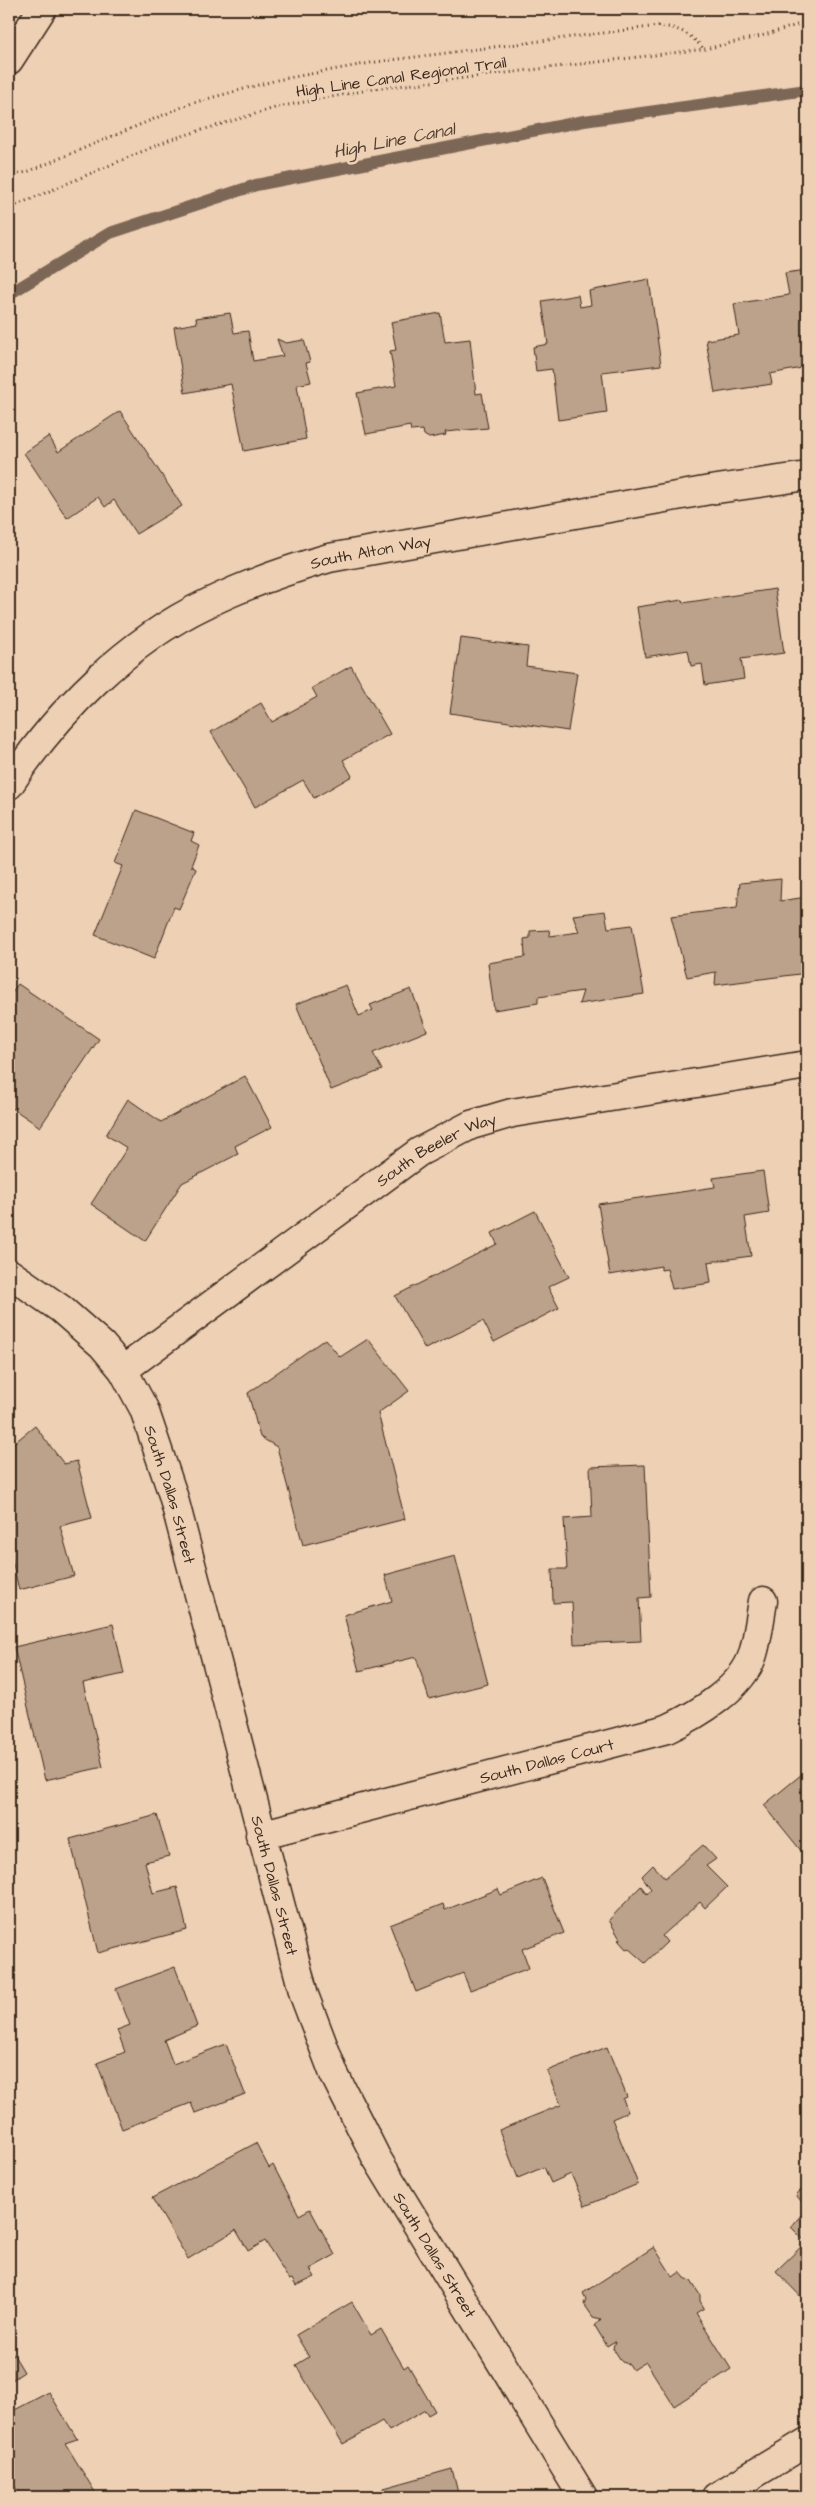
<svg xmlns="http://www.w3.org/2000/svg" width="816" height="2506" font-family="'Architects Daughter',sans-serif">
<style>
.lines{fill:none;stroke-linecap:round;stroke-linejoin:round}
.stream{stroke:#7c6655;stroke-width:12}
.building{fill:#bca28a;stroke:#3b2a1e}
.minor-casing{stroke:#3b2a1e;stroke-width:31}
.primary-casing{stroke:#3b2a1e;stroke-width:31}
.path{stroke:#3b2a1e;stroke-width:3;stroke-dasharray:1 4;stroke-linecap:butt}
.minor{stroke:#eed0b4;stroke-width:28}
.primary{stroke:#eed0b4;stroke-width:28}
.labels{text-anchor:middle;stroke-width:5;stroke-linejoin:round;paint-order:stroke}
.street-label{font-size:16px;fill:#3b2a1e;stroke:#eed0b4}
.water-label{font-size:18px;font-style:italic;fill:#513e30;stroke:#eed0b4}
</style>
<rect width="100%" height="100%" fill="#eed0b4"/>
<filter id="ink" filterUnits="userSpaceOnUse"><feTurbulence type="fractalNoise" baseFrequency=".02" numOctaves="2"/><feDisplacementMap in="SourceGraphic" scale="10" xChannelSelector="R" yChannelSelector="G"/><feConvolveMatrix kernelMatrix="1 2 1 2 8 2 1 2 1" color-interpolation-filters="sRGB"/></filter>
<g filter="url(#ink)">
<g class="lines">
<path class="stream" d="M9,294L110,233L256,185L584,121L807,90"/>
</g>
<path class="building" d="M807,270V367L770,374L772,384L715,393L706,340L739,335L734,304L789,295L785,273Z
M649,279L661,365L602,372L607,413L558,420L552,369L536,371L533,347L548,344L542,301L578,295L580,307L591,305L589,291Z
M230,313L234,333L248,331L253,361L283,356L277,339L286,343L304,340L310,362L306,363L311,382L297,385L306,439L244,451L231,384L185,393L174,327L197,323L196,318Z
M440,313L445,342L470,339L476,394L482,393L488,428L445,432L446,435L429,438L424,435L423,430L411,431L410,426L366,434L357,393L396,386L390,351L396,350L391,322Z
M120,411L182,506L136,534L114,500L105,507L98,497L67,518L24,453L49,436L58,452Z
M775,589L784,653L741,659L744,679L705,685L702,664L691,666L688,650L645,657L637,607L682,600L683,603Z
M461,638L528,647L526,666L577,673L568,731L450,713Z
M351,666L390,734L343,760L352,776L314,798L303,780L255,807L211,732L261,703L272,722L317,697L312,688Z
M136,810L194,833L191,841L199,845L191,866L196,869L179,909L174,907L154,959L95,935L123,866L115,863Z
M781,879L780,901L807,897V973L715,985L716,972L687,977L671,916L737,908L740,883Z
M605,911L608,928L632,925L644,994L579,1004L583,991L538,997V1003L494,1010L488,963L525,957L524,939L530,938V931L549,930L550,936L579,932L573,915Z
M18,984L99,1039L40,1127L9,1106V1070L13,1064L9,1061V997Z
M346,985L359,1016L373,1010L370,1005L411,989L427,1031L373,1053L382,1070L331,1090L296,1004Z
M245,1076L272,1127L235,1146L238,1154L182,1183L145,1241L91,1204L127,1148L106,1135L128,1099L161,1122Z
M763,1171L769,1213L745,1217L751,1256L708,1262L711,1283L672,1289L667,1269L661,1270V1266L610,1275L598,1204L715,1187L713,1178Z
M535,1211L569,1277L548,1287L559,1308L494,1342L483,1321L425,1349L395,1296L497,1244L492,1233Z
M325,1339L340,1357L368,1339L409,1391L378,1413L405,1519L303,1545L277,1447L260,1437L248,1393Z
M35,1426L64,1464L77,1461L92,1518L60,1526L74,1576L19,1590L9,1547V1447Z
M645,1465L651,1597L639,1598L641,1641L574,1644L572,1602L553,1603L552,1569H567L564,1519L592,1517L590,1467Z
M455,1556L488,1684L429,1699L416,1657L359,1671L344,1615L392,1601L385,1575Z
M113,1624L124,1674L83,1683L103,1767L45,1780L14,1647Z
M807,1770V1858L764,1805Z
M157,1815L169,1856L145,1862L153,1893L177,1887L187,1930L98,1953L70,1839Z
M703,1845L716,1859L706,1866L727,1887L705,1908L700,1902L662,1936L667,1942L645,1963L628,1948L626,1949L618,1940L620,1939L609,1920L641,1886L647,1894L651,1889L642,1876L653,1865L665,1878Z
M542,1878L564,1933L522,1949L529,1968L470,1990L463,1973L416,1992L390,1925L443,1904L445,1910L498,1889L501,1895Z
M175,1967L197,2026L164,2040L173,2064L226,2044L245,2094L195,2113L191,2103L122,2129L97,2063L125,2052L117,2030L130,2025L116,1989Z
M607,2047L627,2097L623,2099L628,2112L612,2119L638,2184L585,2206L571,2174L551,2183L544,2167L518,2178L499,2130L561,2105L547,2071Z
M256,2143L269,2168L273,2165L299,2215L310,2209L335,2255L310,2269L315,2277L296,2286L292,2279L289,2280L265,2241L248,2251L236,2230L188,2259L152,2198Z
M807,2184V2208L796,2195Z
M807,2208V2303L776,2271L806,2242L791,2227Z
M654,2247L673,2277L680,2272L685,2278L691,2281L700,2295V2301L704,2308L696,2313L731,2369L674,2406L646,2362L633,2370L629,2364L622,2362L613,2348L615,2341L607,2346L595,2326L601,2319L593,2317L584,2304L586,2299L583,2293Z
M352,2302L371,2335L381,2329L404,2368L408,2365L435,2411L428,2415L425,2410L389,2431L382,2421L343,2444L296,2365L309,2357L296,2335Z
M9,2347L24,2372L9,2382Z
M49,2392L77,2439L65,2443L98,2497H21L9,2476V2413Z
M452,2469L459,2497H386L384,2488Z"/>
<g class="lines">
<defs>
<g id="minor">
<path id="s1" d="M9,785C57,712 127,641 208,603C247,584 287,570 329,558L710,490L807,476"/>
<path id="s2" d="M9,1273L61,1309L102,1345L123,1370L144,1409L173,1495L304,1995L334,2074L376,2157L583,2497"/>
<path id="s3" d="M123,1370L419,1152L471,1125L512,1113L807,1065"/>
<path id="s4" d="M260,1835L667,1729C697,1715 743,1688 753,1654C758,1637 760,1618 763,1601"/>
<path d="M716,2497L807,2442"/>
</g>
<path id="primary" d="M9,60L42,9"/>
</defs>
<use href="#minor" class="minor-casing"/>
<use href="#primary" class="primary-casing"/>
<path class="path" d="M9,176L27,172L192,103L277,80L376,62L658,26C679,27 690,34 704,49
M12,207L169,140L278,107L373,89L705,49L761,36L807,22"/>
<use href="#minor" class="minor"/>
<use href="#primary" class="primary"/>
</g>
</g>
<g class="labels">
<g class="street-label">
<text transform="translate(401 76) rotate(-8)" y="6">High Line Canal Regional Trail</text>
<text dy="6" stroke="none"><textPath href="#s1" startOffset="444">South Alton Way</textPath></text>
<text dy="6" stroke="none"><textPath href="#s3" startOffset="384">South Beeler Way</textPath></text>
<text dy="6" stroke="none"><textPath href="#s2" startOffset="284">South Dallas Street</textPath></text>
<text dy="6" stroke="none"><textPath href="#s4" startOffset="296">South Dallas Court</textPath></text>
<text dy="6" stroke="none"><textPath href="#s2" startOffset="689">South Dallas Street</textPath></text>
<text dy="6" stroke="none"><textPath href="#s2" startOffset="1094">South Dallas Street</textPath></text>
</g>
<g class="water-label">
<text transform="translate(394 140) rotate(-11)" y="6">High Line Canal</text>
</g>
</g>
<rect width="816" height="2506" fill="none" stroke="#eed0b4" stroke-width="30"/>
<rect x="15" y="15" width="786" height="2476" fill="none" stroke="#3b2a1e" stroke-width="2" filter="url(#ink)"/>
</svg>
